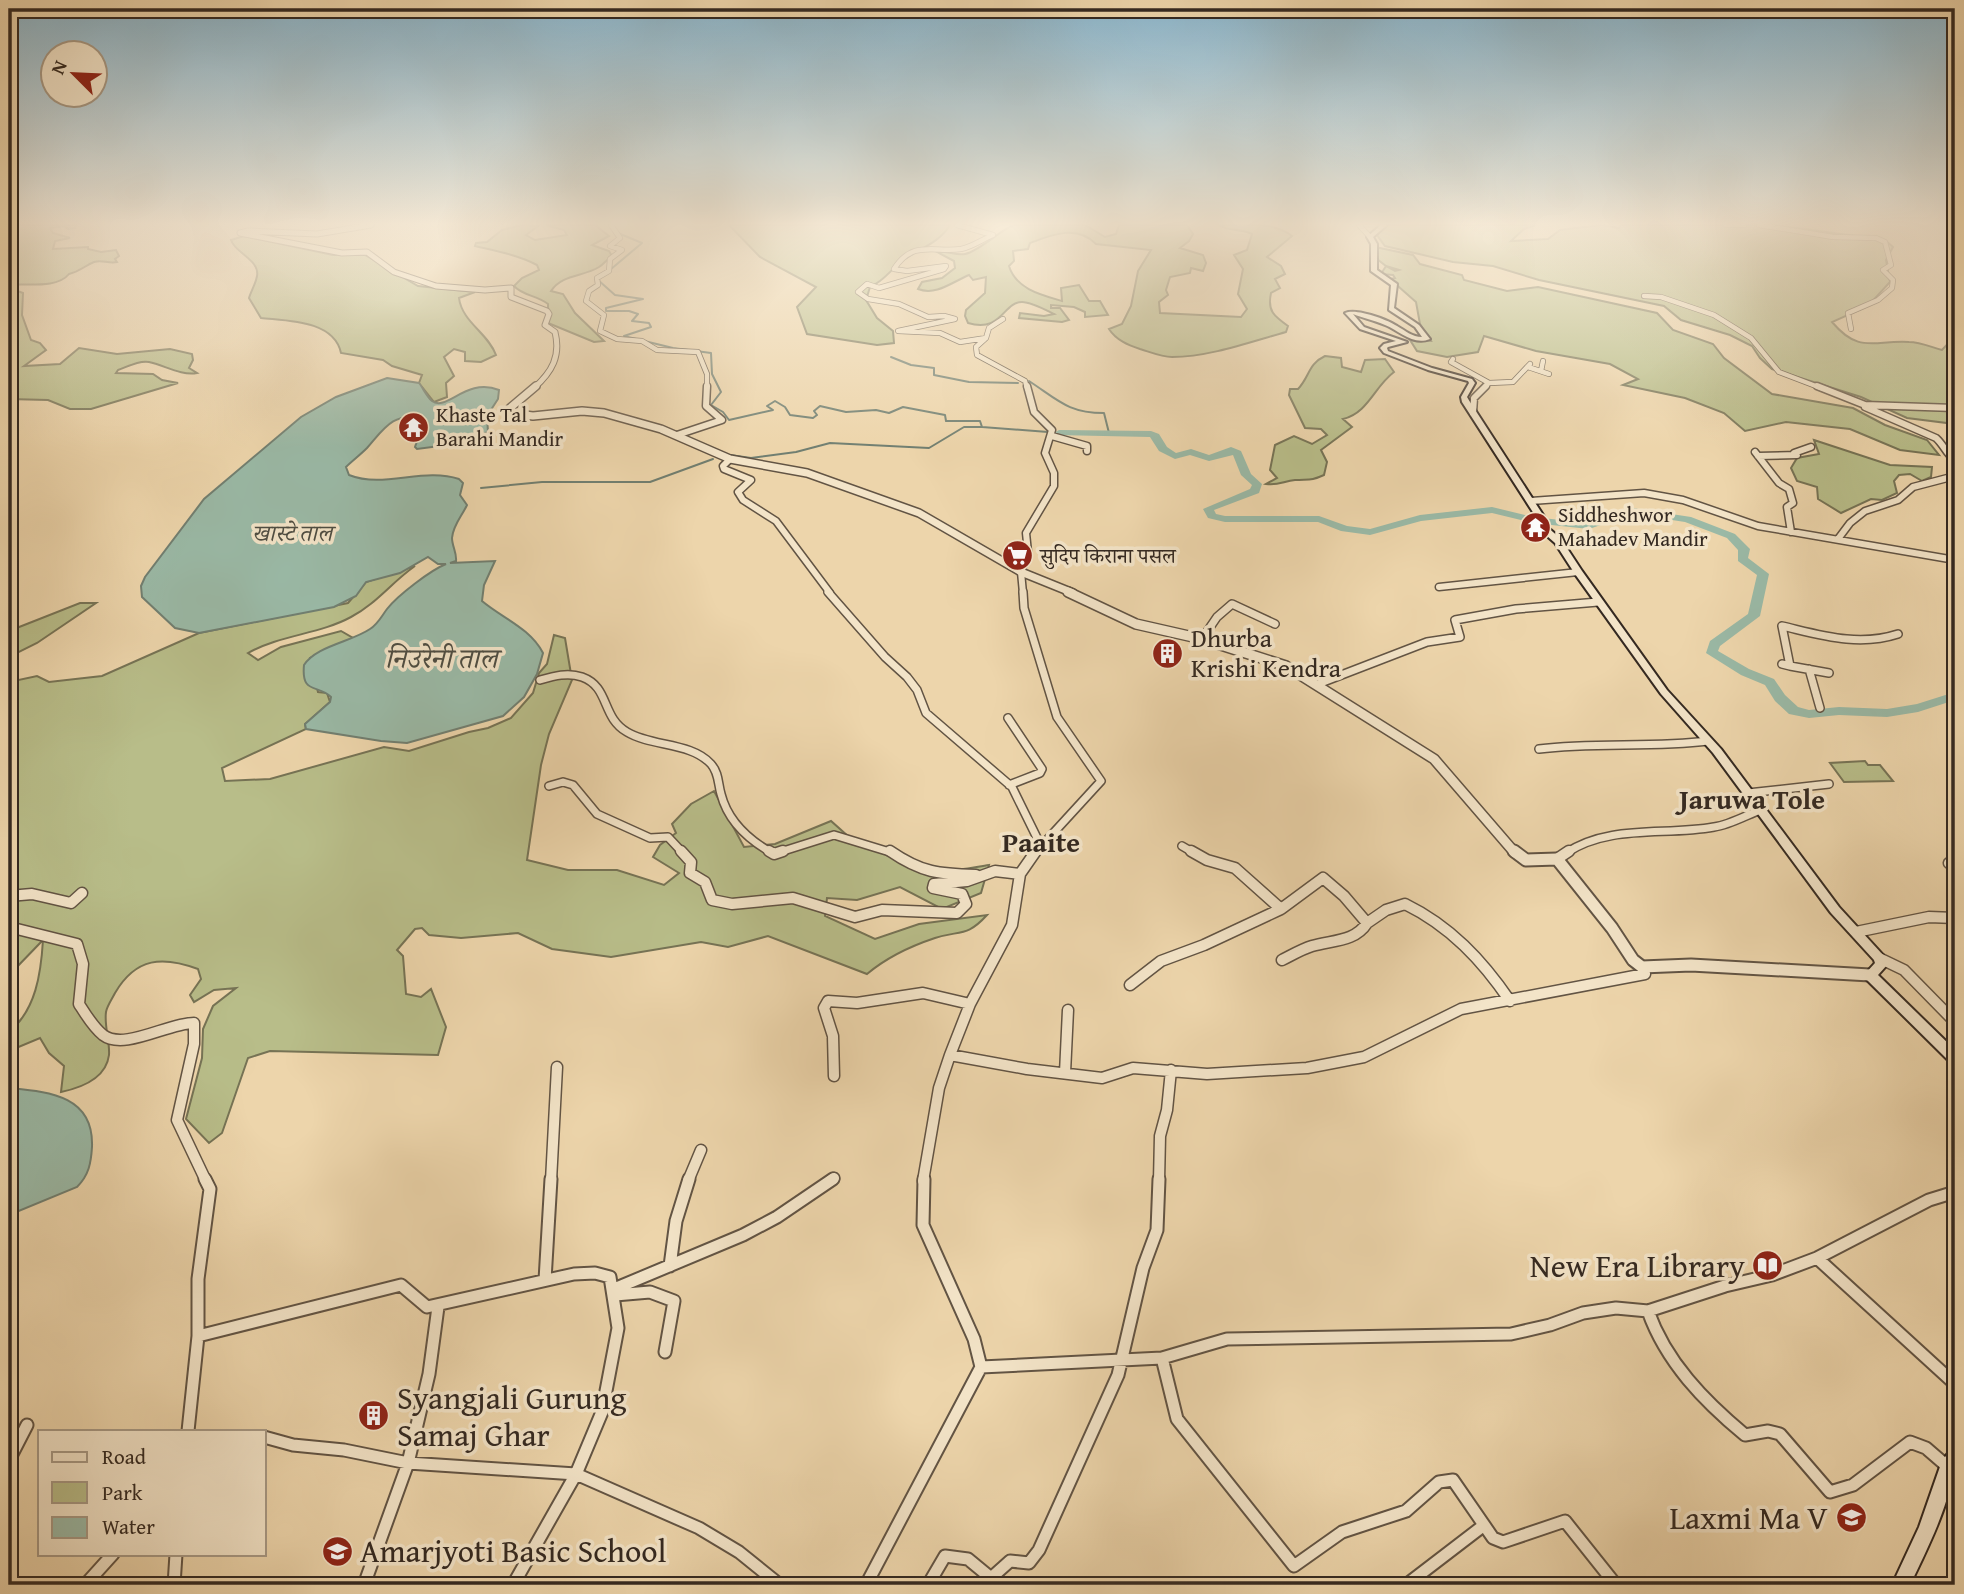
<svg xmlns="http://www.w3.org/2000/svg" width="1964" height="1594" font-family="'Gentium Book Plus','Noto Serif Devanagari',serif">
<style>
.green{fill:#b8bd89;stroke:#767355;stroke-width:2}
.water{fill:#9ab9a6;stroke:#717f71;stroke-width:2}
.lines{fill:none;stroke-linecap:round;stroke-linejoin:round}
.stream{stroke:#717f71;stroke-width:2}
.river{fill:#9ab9a6;fill-rule:evenodd}
.minor-far4-casing{stroke:#625444;stroke-width:6}
.minor-far3-casing{stroke:#625444;stroke-width:9}
.minor-far2-casing{stroke:#625444;stroke-width:10}
.minor-far1-casing{stroke:#625444;stroke-width:13}
.minor-casing{stroke:#625444;stroke-width:15}
.tertiary-far3-casing{stroke:#625444;stroke-width:7}
.tertiary-far2-casing{stroke:#625444;stroke-width:10}
.tertiary-far1-casing{stroke:#625444;stroke-width:12}
.tertiary-casing{stroke:#625444;stroke-width:15}
.secondary-casing{stroke:#342921;stroke-width:4}
.minor-far4{stroke:#f3e4c8;stroke-width:4.5}
.minor-far3{stroke:#f3e4c8;stroke-width:6}
.minor-far2{stroke:#f3e4c8;stroke-width:7}
.minor-far1{stroke:#f3e4c8;stroke-width:10}
.minor{stroke:#f3e4c8;stroke-width:11}
.tertiary-far3{stroke:#f3e4c8;stroke-width:5}
.tertiary-far2{stroke:#f3e4c8;stroke-width:7}
.tertiary-far1{stroke:#f3e4c8;stroke-width:9}
.tertiary{stroke:#f3e4c8;stroke-width:11}
.secondary{fill:#f3e4c8;fill-rule:evenodd}
.labels{text-anchor:middle;stroke-width:7;stroke-linejoin:round;paint-order:stroke}
.far-poi-label{font-size:21px;fill:#342921;stroke:#f3e4c8;text-anchor:start}
.far-water-label{font-size:23px;font-style:italic;fill:#4e4d42;stroke:#f3e4c8}
.poi-label{font-size:26px;fill:#342921;stroke:#f3e4c8;text-anchor:start}
.water-label{font-size:28px;font-style:italic;fill:#4e4d42;stroke:#f3e4c8}
.neighbourhood-label{font-size:28px;font-weight:bold;fill:#342921;stroke:#f3e4c8}
.near-poi-label{font-size:32px;fill:#342921;stroke:#f3e4c8;text-anchor:end}
</style>
<rect width="100%" height="100%" fill="#edd5ab"/>
<filter id="stains"><feTurbulence type="fractalNoise" baseFrequency=".00286" numOctaves="4"/><feColorMatrix values="0 0 0 0 .2 0 0 0 0 .09 0 0 0 0 .02 0 0 0 .5 -.17"/></filter>
<radialGradient id="worn" r=".72"><stop offset=".6" stop-color="#630" stop-opacity="0"/><stop offset="1" stop-color="#630" stop-opacity=".3"/></radialGradient>
<path class="green" d="M9,225H76L75,228L68,229L64,226L50,228L53,233L70,238L55,241L53,249L88,247V249L101,252L116,250L119,256L115,259L117,262C108,264 102,259 94,262C84,266 81,271 69,274C57,289 26,283 9,285Z
M521,225L538,226L526,235L535,240L567,235L564,230L546,225H595L609,236L592,245L609,251L612,256C607,259 604,264 599,267C583,277 562,274 551,291L563,294L575,313L604,341L594,342L548,323V304C537,295 523,296 514,286L522,278L539,270L537,265C518,255 496,251 475,246L476,243L487,242L502,230Z
M729,225H950C940,242 921,248 905,259C891,268 886,280 870,287L866,300L877,318L893,331L894,343L877,345L807,334L797,307L816,287L760,257Z
M1014,225H1085L1105,237L1116,234L1119,225H1187L1193,234L1189,241L1180,248L1203,255L1206,263L1203,271L1191,268L1190,273L1170,277L1166,290L1168,295L1159,302L1160,313L1241,317L1247,309L1238,294L1243,269L1234,255L1247,250L1252,234C1241,228 1229,232 1219,225C1241,225 1275,221 1292,236L1267,257L1281,266L1285,274L1275,279L1280,288L1271,293C1267,311 1274,316 1288,326L1286,332C1250,342 1209,357 1172,357C1162,357 1150,352 1140,349C1128,345 1116,340 1109,329L1122,324L1131,306L1138,271L1151,250L1096,244C1077,224 1051,235 1030,243L1028,249L1013,251L1014,261L1009,266C1016,289 1041,295 1062,301L1061,288L1079,285L1089,301H1100L1108,315L1085,317V312L1074,307L1051,305V308H1060L1069,320L1062,322L1019,318L1020,313L1044,316L1054,314C1046,310 1031,302 1022,302C1003,302 1002,333 968,323L965,316L966,310L985,293L986,277L973,280L969,275C952,282 936,296 918,289L922,282L942,278L955,268L954,261L937,252C946,250 956,256 965,254C980,251 1001,229 1014,225Z
M1387,225H1536L1524,229L1511,241L1548,239L1560,230L1601,225L1619,228L1621,225H1775L1885,240L1893,247L1886,260L1890,282L1868,306L1832,322C1859,354 1873,340 1909,342C1920,342 1931,347 1942,350L1955,336V424L1907,418L1861,397L1772,369L1760,358L1752,346L1730,335L1681,320L1664,306L1539,280L1493,266L1453,262L1385,246L1377,235Z
M244,236L333,255H365L418,286L475,292L459,298C462,322 488,333 496,355L481,362L465,361V352L454,349L444,357L454,376L446,383L447,397L434,402L419,383L422,375L392,366L383,360L341,353C334,320 287,321 261,318L249,298C251,291 256,283 257,276C260,260 235,253 231,240Z
M1375,247L1413,255L1420,264L1462,275L1464,280L1507,291L1538,287L1657,313L1673,330L1713,344L1724,358L1772,394L1853,408L1885,425L1927,440L1939,455L1900,450L1850,429L1786,422L1745,431L1724,413L1685,398L1623,385L1638,379L1610,364L1536,351L1484,336L1478,352L1447,357L1417,351L1410,340L1431,341L1420,324L1416,302L1390,279L1395,278L1393,275L1381,274L1386,266L1395,271L1399,270L1386,266L1377,259Z
M9,288L23,293L22,315L31,340L40,343L46,350L24,366L60,364L79,348L117,354L170,349L192,354L193,360L189,368L197,373C181,376 164,365 149,362C139,360 127,367 118,370L116,373L153,374L162,380L178,383L91,409H70L48,400L9,399Z
M1325,356L1341,358L1342,367L1361,372L1365,360L1385,359L1394,372C1374,387 1368,413 1343,419L1352,427L1321,450L1327,462L1324,475C1311,481 1309,479 1295,480C1284,481 1278,486 1266,484L1277,478L1270,470L1275,445L1294,436L1312,444L1327,435L1321,429L1305,428L1289,395L1290,389H1298C1310,376 1308,364 1325,356Z
M1814,440L1890,465L1932,467L1931,477L1922,481L1910,474L1899,475L1894,481L1897,493L1882,500L1871,499L1841,513L1818,499L1817,487L1797,481L1791,468L1797,458L1819,454Z
M415,566C392,582 376,604 351,617C320,634 280,635 248,653L258,660L281,647L341,631L353,638L310,658L318,692L327,693L330,702L305,724L306,729L222,768L225,781L270,779L384,747L409,751L469,732L488,728L511,718L533,693L539,673L547,664L554,635L565,638L572,680L549,734L541,765L527,860L568,870H617L664,885L679,873L653,857L660,845L676,833L672,824L691,804L714,791L744,847L775,844L831,821L858,845C894,845 885,852 913,864C937,876 963,869 989,865L981,893L942,909L900,887L857,900L827,898L825,916L875,939L919,924L987,915C967,937 961,930 935,938C911,946 886,958 867,974L768,936L728,947L701,942L611,957L552,949L518,933L461,938L429,935L422,928L415,929L397,950L403,956L406,994L421,997L431,989L446,1027L438,1055L270,1051L248,1058L222,1133L209,1143L186,1119L202,1058L203,1029L213,1006L236,988L214,990L194,1002L190,995L201,979L198,969C163,956 136,957 115,993C112,999 107,1006 106,1012C104,1026 110,1041 109,1055C106,1079 80,1088 61,1092L64,1066L49,1053L40,1038L9,1051V1032C36,1010 41,973 43,940L14,970L9,968C9,959 7,948 9,939C12,918 19,917 9,895V682L37,676L49,682L102,676L199,633L348,603L366,582Z
M80,603H96L37,643L9,657V631Z
M1865,761L1868,765H1880L1893,781L1844,782L1830,763Z"/>
<path class="water" d="M387,378L419,383C423,388 427,397 432,401C447,412 466,377 499,390L498,399L487,416L488,432L455,444L417,449L415,447L423,424L422,419C393,411 383,430 367,448C360,455 352,461 346,467L349,475C384,489 423,467 459,479L463,483L460,495L467,505C462,516 453,525 452,538C452,546 457,553 456,561L450,563L495,561L484,585L482,601C502,618 530,628 543,653L537,674L524,697L503,716L407,743L381,741L306,729L305,724L330,702L331,697C318,684 301,695 304,665C316,646 351,642 370,629C378,624 381,617 387,609C398,595 431,570 446,564H438L428,557L400,573L366,582L356,596L334,607L199,633L175,628L142,597L141,586L145,577L204,499L301,417L336,397Z
M9,1088C48,1092 94,1095 92,1147C91,1163 89,1175 77,1187L9,1215Z"/>
<g class="lines">
<path class="stream" d="M618,233L642,243L598,280L615,295L643,299L606,308V311H629L638,314L632,321L649,323L651,327L624,336L673,348L711,353L712,374L721,392L711,405L723,412L729,420L773,410L767,406L775,401L785,407L790,415L813,418L817,415L814,411L820,406L846,412L876,410L889,413L903,407L945,415L946,421H980L982,427L1048,432
M891,357L911,365L934,368V375L969,382L1018,383
M1029,381C1058,400 1068,413 1104,413L1109,433
M730,455L751,458L796,452L830,443L929,448L964,427H981
M481,488L542,482H650L713,459"/>
<path class="river" d="M1059,430L1151,431L1159,434L1167,447L1176,453L1191,449L1209,455L1231,447L1241,451L1251,474L1262,484L1259,493L1214,510L1216,514L1225,516H1319L1347,526L1370,529L1420,515L1492,507L1533,517L1588,523L1632,508L1691,517L1735,534L1750,549L1748,558L1769,574L1760,616L1720,646L1718,651L1749,669L1774,679L1785,695L1798,707L1809,710L1839,707L1887,709L1917,704L1955,692V700L1918,712L1887,717L1839,715L1809,718L1789,714L1775,701L1765,685L1741,675L1706,653L1710,641L1748,614L1757,575L1738,561V550L1727,538L1685,522L1633,514L1589,529L1533,523L1492,513L1421,521L1370,535L1341,531L1318,522H1225L1208,518L1203,509L1250,489L1252,485L1241,475L1233,455L1209,461L1190,455L1175,459L1159,451L1150,437L1056,435L1054,433Z"/>
<defs>
<path id="minor-far4" d="M611,225L620,238L610,246L622,250L610,259L609,271L597,278L598,285L589,291L586,301L604,315L600,331L617,339L642,341L657,350L698,352L707,374V388
M957,225L993,235C983,239 972,247 961,249C935,253 913,239 894,269L907,271L946,266L944,269L879,288L867,284L858,292L868,299L899,304L928,317L944,316L955,319L898,331L940,333L960,342L986,338L976,347L977,355L1025,381L1027,388
M1359,225L1370,237
M1726,225H1744
M1759,225L1833,237L1876,238L1885,242L1891,265L1883,270L1893,280L1892,288L1878,300L1848,313L1851,329
M1644,296L1661,297L1714,315L1751,338L1779,372L1821,388
M986,338L989,328L1003,319
M1453,359L1451,362L1489,383
M1528,367L1549,374
M1541,371L1543,361
M1484,388L1489,383L1513,382L1530,364"/>
<path id="minor-far3" d="M1817,386L1865,405L1955,408
M1865,407L1936,438C1944,445 1946,454 1955,460
M1473,413L1474,398L1486,386
M677,435L722,420L706,406L707,386
M1052,436L1087,446V451
M1755,452L1779,483L1789,489L1793,503L1787,507L1791,532
M1758,456L1797,455L1794,453L1811,447
M730,459L723,466L724,469L751,480L738,492L743,500L776,521L830,593
M1531,501L1644,493L1683,500L1758,526L1955,560
M1838,539L1850,523L1865,511L1898,500L1913,487L1955,476
M1439,587L1578,572
M1023,593L1021,572L1028,552L1026,533L1054,486V473L1045,453L1052,430L1034,412L1027,386"/>
<path id="minor-far2" d="M828,592L885,657L907,677L917,690L926,713L1012,787L1042,848
M1023,592L1024,608L1057,717L1101,781L1035,853
M1202,639L1217,617L1232,604L1275,624
M1782,664L1790,666L1782,626C1821,635 1858,647 1898,634
M1790,666L1829,673
M1809,669L1820,708
M540,680C554,676 568,672 582,677C610,687 601,717 627,732C652,747 691,742 711,764C719,773 718,784 721,794C728,822 749,840 772,853
M1318,684L1427,642L1460,637L1455,620L1516,609L1598,602
M1008,718L1042,769L1040,773L1009,785
M1539,749C1595,742 1652,748 1708,741
M549,786L563,782L573,785L597,814L650,838L668,837L683,853
M1748,793L1829,784
M1182,846L1194,853
M777,853L834,835L893,853
M1566,853C1610,824 1664,836 1714,827C1729,825 1745,816 1760,810"/>
<path id="minor-far1" d="M681,851L691,862L690,873L705,882L712,900L732,904L793,898L855,917L882,910L957,913L966,904L962,894L933,888L934,884L967,881L995,871L1020,874
M769,851L774,854L783,851
M890,851C922,873 939,874 976,875
M1191,851L1207,860L1235,868L1281,909L1323,878L1344,896L1367,923L1386,910L1405,904C1450,926 1482,960 1510,1001
M1557,859L1569,851
M1949,863L1955,864
M9,896L32,894L71,903L82,893
M9,927L77,944L83,964L79,1004C86,1015 93,1027 103,1035C124,1051 168,1023 194,1023V1044L177,1120L206,1181
M1856,932L1929,917L1955,918
M1879,958L1904,970L1955,1022
M1282,960C1292,955 1302,949 1312,946C1332,940 1355,942 1367,923
M1130,985L1161,961L1204,945L1281,909
M950,1055L1027,1069L1102,1078L1133,1068L1207,1074L1307,1068L1364,1057L1461,1009L1645,974L1642,967
M1065,1073L1068,1010
M834,1076L833,1036L824,1008L828,1001L857,1003L923,993L970,1004
M551,1181L557,1067
M688,1181L701,1150
M830,1181L834,1178
M923,1181L939,1088L950,1055L970,1004L1012,925L1020,874L1036,851
M1159,1181L1160,1136L1167,1110L1171,1070"/>
<path id="minor" d="M1817,1258L1955,1384
M670,1266L676,1221L689,1179
M545,1280L551,1179
M614,1289L743,1235L777,1217L833,1179
M615,1295L650,1292L674,1301L665,1352
M1648,1311C1666,1362 1704,1401 1745,1435L1768,1431L1780,1434L1830,1492L1853,1485L1910,1442L1926,1448L1948,1467
M198,1336L401,1285L427,1307L574,1274L595,1273L610,1277L618,1328L602,1412L576,1474L513,1585
M1162,1358L1177,1419L1294,1566L1342,1532L1406,1511L1439,1482L1453,1480L1493,1538L1503,1542L1565,1521L1616,1585
M981,1367L1162,1358L1227,1339L1511,1334L1550,1325L1583,1313L1616,1308L1648,1311L1725,1286L1772,1275L1817,1258L1929,1200L1955,1192
M188,1431L198,1336V1279L210,1189L205,1179
M264,1437L293,1445L344,1450L408,1463L576,1474L699,1528L739,1552L780,1585
M9,1460L27,1425
M85,1585L113,1554
M174,1585L176,1554
M364,1585L408,1463L429,1374L438,1307
M866,1585L981,1367L974,1339L923,1225L924,1179
M928,1585L945,1556L968,1559L991,1578L1010,1561L1029,1563L1039,1550L1118,1375L1143,1268L1157,1230L1159,1179
M1406,1585L1483,1526"/>
<path id="tertiary-far3" d="M371,225L317,234L248,231L240,233L342,253L367,252L394,272L436,286L485,290L511,288V297L547,311L549,314L545,325L555,332C561,356 552,372 534,388"/>
<path id="tertiary-far2" d="M536,386L510,408L509,413L533,416L582,411L604,413L661,429L730,459L807,473L919,513L1021,572L1073,593"/>
<path id="tertiary-far1" d="M1068,592L1136,624L1202,639L1286,666L1434,759L1515,853"/>
<path id="tertiary" d="M1514,851L1526,860L1557,859L1612,928L1633,960L1642,967L1691,965L1870,975"/>
<path id="secondary" d="M1381,225H1387L1373,237L1377,244V270L1397,284L1394,308L1419,325L1430,339C1413,346 1400,331 1385,325C1374,320 1363,318 1353,314L1364,327L1407,342L1388,347L1387,348L1388,351L1432,368L1472,379L1475,383L1467,397L1470,402L1545,518L1544,520H1538L1462,402L1461,397L1469,383L1468,381L1428,370L1384,353L1380,348L1384,344L1396,341L1360,329L1345,313C1356,308 1386,319 1397,326C1406,331 1412,337 1422,337L1415,327L1389,310L1391,285L1371,271V244L1367,237Z
M1539,525H1545L1561,539L1582,571L1667,690L1721,749L1839,907L1883,955L1887,965L1878,975L1955,1050V1064L1950,1062L1866,979L1864,975L1875,963L1874,960L1831,913L1713,753L1661,694L1575,574L1555,543L1539,529Z
M1955,1450C1957,1491 1928,1547 1910,1585H1892L1919,1527L1942,1461L1949,1452Z"/>
</defs>
<use href="#minor-far4" class="minor-far4-casing"/>
<use href="#minor-far3" class="minor-far3-casing"/>
<use href="#minor-far2" class="minor-far2-casing"/>
<use href="#minor-far1" class="minor-far1-casing"/>
<use href="#minor" class="minor-casing"/>
<use href="#tertiary-far3" class="tertiary-far3-casing"/>
<use href="#tertiary-far2" class="tertiary-far2-casing"/>
<use href="#tertiary-far1" class="tertiary-far1-casing"/>
<use href="#tertiary" class="tertiary-casing"/>
<use href="#secondary" class="secondary-casing"/>
<use href="#minor-far4" class="minor-far4"/>
<use href="#minor-far3" class="minor-far3"/>
<use href="#minor-far2" class="minor-far2"/>
<use href="#minor-far1" class="minor-far1"/>
<use href="#minor" class="minor"/>
<use href="#tertiary-far3" class="tertiary-far3"/>
<use href="#tertiary-far2" class="tertiary-far2"/>
<use href="#tertiary-far1" class="tertiary-far1"/>
<use href="#tertiary" class="tertiary"/>
<use href="#secondary" class="secondary"/>
</g>
<linearGradient id="sky" x2="0" y2="1"><stop stop-color="#89b6ce"/><stop offset="0.5" stop-color="#f7ecd9"/><stop offset="1" stop-color="#f7ecd9" stop-opacity="0"/></linearGradient>
<rect width="1964" height="448" fill="url(#sky)"/>
<defs>
<symbol id="temple-disc" viewBox="-11 -11 22 22"><circle r="9.5" fill="#8f2418" stroke="#f3e4c8"/><path d="M0-6L5-2H3V0L6.5 2.5H4V6H1.5V3h-3V6H-4V2.5H-6.5L-3 0V-2H-5Z" fill="#fff"/></symbol>
<symbol id="supermarket-disc" viewBox="-11 -11 22 22"><circle r="9.5" fill="#8f2418" stroke="#f3e4c8"/><path d="M-6-5.5h2.5l.6 2H6L4.5 2H-2.5L-4.4-4H-6ZM-1.5 3.2a1.3 1.3 0 1 0 .1 0ZM3 3.2a1.3 1.3 0 1 0 .1 0Z" fill="#fff"/></symbol>
<symbol id="building-disc" viewBox="-11 -11 22 22"><circle r="9.5" fill="#8f2418" stroke="#f3e4c8"/><path d="M-4-6H4V6H1V3H-1V6H-4ZM-2.5-4.3h1.7v1.8h-1.7ZM.8-4.3h1.7v1.8H.8ZM-2.5-1h1.7V.8h-1.7ZM.8-1h1.7V.8H.8Z" fill="#fff"/></symbol>
<symbol id="library-disc" viewBox="-11 -11 22 22"><circle r="9.5" fill="#8f2418" stroke="#f3e4c8"/><path d="M-6-4Q-3-5.5-.7-3.5V5Q-3 3-6 4ZM6-4Q3-5.5 .7-3.5V5Q3 3 6 4Z" fill="#fff"/></symbol>
<symbol id="school-disc" viewBox="-11 -11 22 22"><circle r="9.5" fill="#8f2418" stroke="#f3e4c8"/><path d="M0-5L7-2L0 1L-7-2ZM-4 1L0 2.5L4 1V4Q0 6-4 4Z" fill="#fff"/></symbol>
</defs>
<g fill-rule="evenodd">
<use href="#temple-disc" x="396" y="410" width="35" height="35"/>
<use href="#temple-disc" x="1518" y="510" width="35" height="35"/>
<use href="#supermarket-disc" x="1000" y="538" width="35" height="35"/>
<use href="#building-disc" x="1150" y="636" width="35" height="35"/>
<use href="#library-disc" x="1750" y="1248" width="35" height="35"/>
<use href="#building-disc" x="356" y="1398" width="35" height="35"/>
<use href="#school-disc" x="1834" y="1500" width="35" height="35"/>
<use href="#school-disc" x="320" y="1534" width="35" height="35"/>
</g>
<g class="labels">
<g class="far-poi-label">
<text x="436" y="422">Khaste Tal<tspan x="436" dy="24">Barahi Mandir</tspan></text>
<text x="1558" y="522">Siddheshwor<tspan x="1558" dy="24">Mahadev Mandir</tspan></text>
<text x="1040" y="563">सुदिप किराना पसल</text>
</g>
<g class="far-water-label">
<text x="292" y="541">खास्टे ताल</text>
</g>
<g class="poi-label">
<text x="1191" y="647">Dhurba<tspan x="1191" dy="30">Krishi Kendra</tspan></text>
</g>
<g class="water-label">
<text x="441" y="668">निउरेनी ताल</text>
</g>
<g class="neighbourhood-label">
<text x="1752" y="809">Jaruwa Tole</text>
<text x="1041" y="852">Paaite</text>
</g>
<g class="near-poi-label">
<text x="1745" y="1277">New Era Library</text>
<text x="397" y="1409" text-anchor="start">Syangjali Gurung<tspan x="397" dy="37">Samaj Ghar</tspan></text>
<text x="1828" y="1529">Laxmi Ma V</text>
<text x="360" y="1562" text-anchor="start">Amarjyoti Basic School</text>
</g>
</g>
<rect width="1964" height="1594" fill="none" stroke="#edd5ab" stroke-width="35"/>
<rect x="10" y="10" width="1943" height="1573" fill="none" stroke="#342921" stroke-width="3.5"/>
<rect x="18" y="18" width="1929" height="1559" fill="none" stroke="#342921" stroke-width="2"/>
<rect x="38" y="1430" width="228" height="126" fill="#f3e4c8" stroke="#a79985" stroke-width="2"/>
<rect x="52" y="1452" width="35" height="10" fill="#f3e4c8" stroke="#a79985" stroke-width="2"/>
<text x="102" y="1464" font-size="21" fill="#342921">Road</text>
<rect x="52" y="1482" width="35" height="21" fill="#b8bd89" stroke="#a79985" stroke-width="2"/>
<text x="102" y="1500" font-size="21" fill="#342921">Park</text>
<rect x="52" y="1517" width="35" height="21" fill="#9ab9a6" stroke="#a79985" stroke-width="2"/>
<text x="102" y="1534" font-size="21" fill="#342921">Water</text>
<g transform="translate(74 74) rotate(294)"><circle r="33" fill="#f3e4c8" stroke="#a79985" stroke-width="2"/>
<path d="M0-5L12 26L0 18L-12 26Z" fill="#8f2418"/>
<text y="-10" font-size="19" font-weight="bold" text-anchor="middle" fill="#342921">N</text>
</g>
<rect width="100%" height="100%" filter="url(#stains)"/>
<rect width="100%" height="100%" fill="url(#worn)"/>
</svg>
